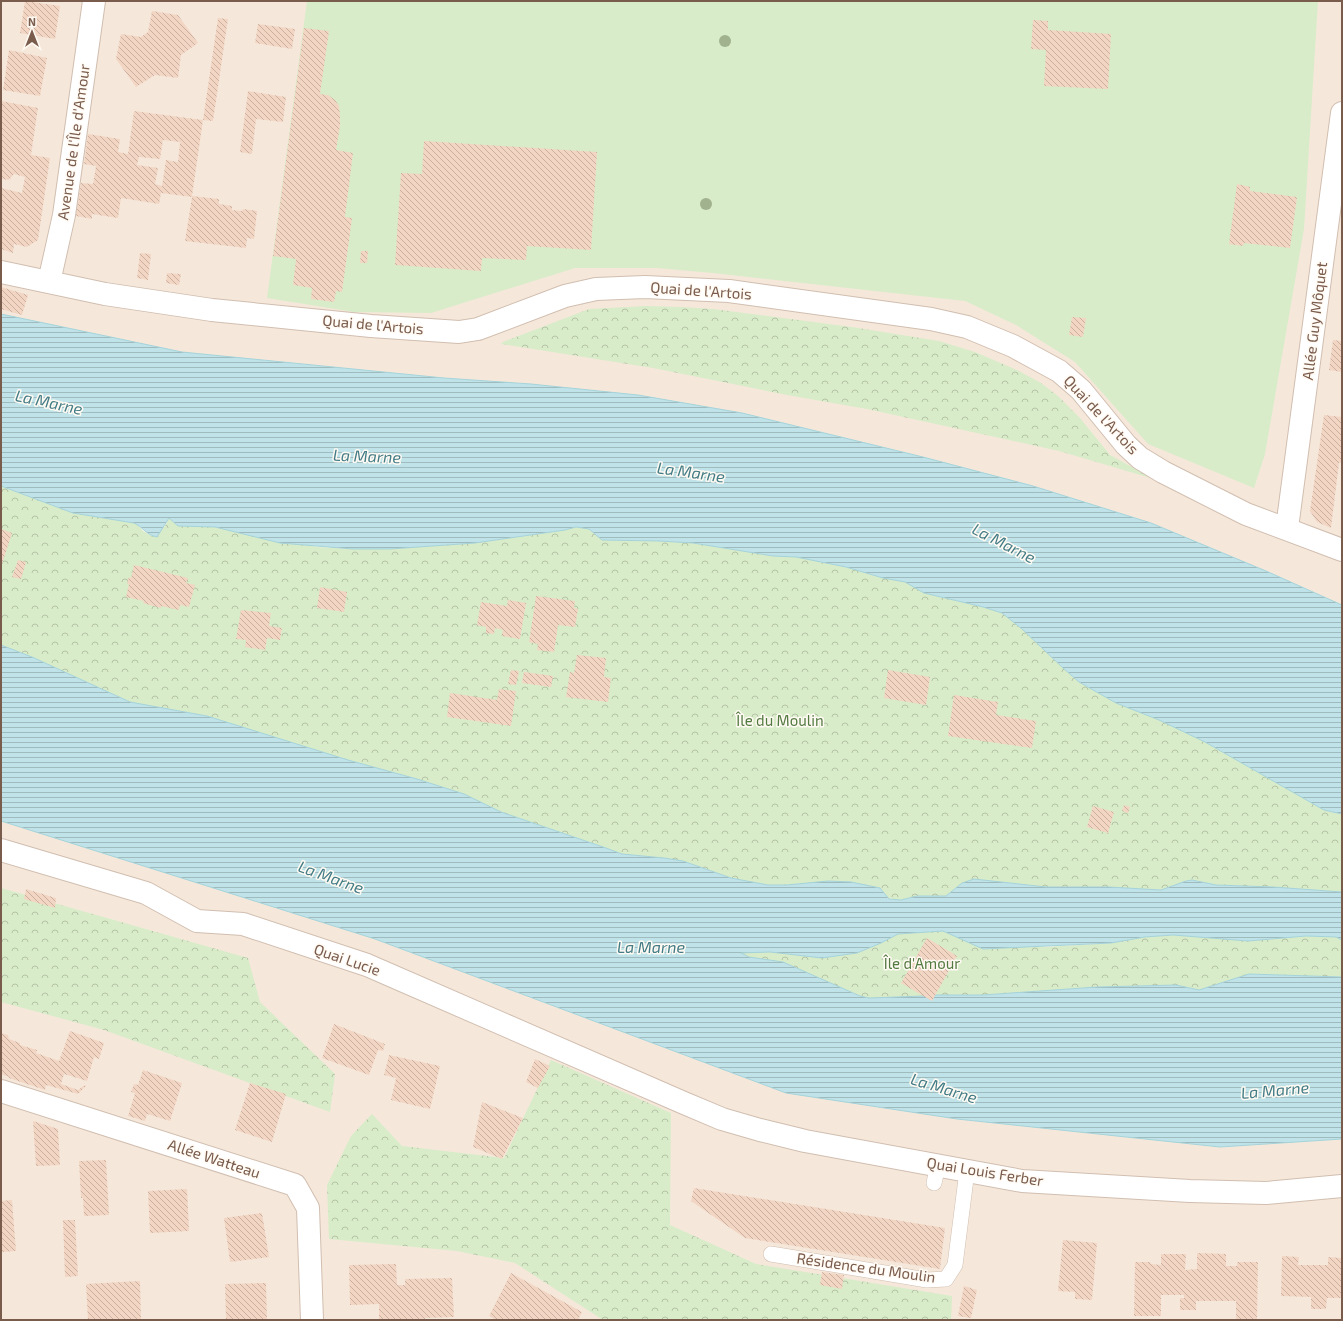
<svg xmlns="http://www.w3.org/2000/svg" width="1343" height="1321" font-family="'Exo 2',sans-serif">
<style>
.residential{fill:#f5e8da}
.grass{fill:#d8ecc9}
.forest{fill:url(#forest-crowns)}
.water{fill:url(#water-rules);stroke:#a5d3da}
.building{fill:url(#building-back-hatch);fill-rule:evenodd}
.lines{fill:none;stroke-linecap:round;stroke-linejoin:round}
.service-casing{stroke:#d1beb0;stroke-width:16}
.minor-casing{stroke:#d1beb0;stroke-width:24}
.service{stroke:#fff;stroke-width:15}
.minor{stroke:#fff;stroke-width:22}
.tree{fill:#a0b28e}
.labels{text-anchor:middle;stroke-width:3;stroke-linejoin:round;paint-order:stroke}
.street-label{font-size:15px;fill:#7a5c4d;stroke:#fffaf3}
.park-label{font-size:15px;fill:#537a41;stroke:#fffaf3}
.water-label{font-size:16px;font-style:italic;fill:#437c86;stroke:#fffaf3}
</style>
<defs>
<pattern id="forest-crowns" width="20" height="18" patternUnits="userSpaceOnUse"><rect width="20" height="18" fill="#d8ecc9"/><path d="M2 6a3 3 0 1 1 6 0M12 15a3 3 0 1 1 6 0" fill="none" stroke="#b4c2a5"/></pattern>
<pattern id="water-rules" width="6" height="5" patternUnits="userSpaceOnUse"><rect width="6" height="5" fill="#bfe3e8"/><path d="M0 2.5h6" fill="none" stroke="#a0bbbe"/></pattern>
<pattern id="building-back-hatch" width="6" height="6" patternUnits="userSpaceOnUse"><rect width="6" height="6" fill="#f3d5c3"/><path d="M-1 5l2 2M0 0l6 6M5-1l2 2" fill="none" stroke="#cab0a1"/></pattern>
</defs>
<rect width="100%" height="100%" fill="#fdf6ec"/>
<path class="residential" d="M1,1H1342V605L1266,571L1151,523L1033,486L923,457L742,413L638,395L531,384L444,378L182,352L1,314Z
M1,821L375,939L786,1093L957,1119L1220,1147L1342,1139V1320H1Z"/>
<path class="grass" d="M307,1H1318L1304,229L1265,454L1254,488L1148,444L1075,362L1016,325L965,301L713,273L657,268H575L431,313L354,312L267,298Z"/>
<path class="forest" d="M646,306L681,307L713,309L852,327L939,341L975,352L1019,371L1041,383L1058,396L1080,418L1110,455L1154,479L1059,451L867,409L787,395L653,368L501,344L503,342L589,309Z
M1,486L73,513L134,523L138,525L143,531L152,536L165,526L169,518L178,526L215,527L261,538L318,547L353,549H390L475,543L565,530L576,527L589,529L602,540L659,541L693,543L773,556L796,557L846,567L883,578L905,582L924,593L983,607L1002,613L1022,629L1063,668L1079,682L1116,703L1159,720L1205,742L1324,810L1342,814V892L1273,887L1216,885L1192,880L1186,881L1161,890L1109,887H1046L962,883L946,896H917L901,900L787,885H768L731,878L683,861L664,858L622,854L606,848L501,812L464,794L417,779L348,760L207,716L130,702L32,657L1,645Z
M1,888L248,958L260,1002L335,1074L330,1112L104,1030L1,1002Z
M943,931L1045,947L1111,943L1145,937L1173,935L1248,941L1306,936L1336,937L1342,940V977L1249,974L1199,990L1176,985L1097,987L983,995H935L932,1001L924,996L869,998L860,996L783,962L749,957L740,953L770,952L823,958L857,953L881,943L898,934Z
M551,1060L671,1113L670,1225L756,1264L952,1296L951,1320H603L515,1263L457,1251L329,1239L327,1185L351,1136L372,1114L402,1146L504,1158Z"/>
<path class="water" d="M1,314L182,352L444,378L531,384L638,395L742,413L923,457L1033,486L1151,523L1266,571L1342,605V814L1324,810L1205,742L1159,720L1116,703L1079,682L1063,668L1022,629L1002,613L983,607L924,593L905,582L883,578L846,567L796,557L773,556L693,543L659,541L602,540L589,529L576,527L565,530L475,543L390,549H353L280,543L215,527L178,526L169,518L157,537C146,535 143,527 134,523L73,513L1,486Z
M1,645L32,657L130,702L207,716L348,760L417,779L464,794L501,812L606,848L622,854L664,858L683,861L731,878L768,885H787L828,881L851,882L880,888L889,899L901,900L917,896H946L962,883L974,879L1046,887H1109L1161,890L1186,881L1192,880L1216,885L1273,887L1342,892V940L1336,937L1306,936L1248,941L1173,935L1145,937L1111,943L983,949L943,931L898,934L881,943L857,953L822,958L770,952L741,953L749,957L783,962L860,996L869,998L924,996L930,999L935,995H983L1097,987L1176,985L1199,990L1249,974L1342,977V1139L1220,1147L957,1119L786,1093L375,939L1,821Z"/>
<path class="building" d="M25,1L60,6L55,39L20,33Z
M152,11L178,15L198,43L181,55L178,78L155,75L136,87L116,59L121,34L141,37L148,32Z
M218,18L228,19L213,121L203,120L192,196L219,199V204L232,206V210L242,211L243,209L257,211L254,239L247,238L246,248L185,241L192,197L161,193L159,204L121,198L118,218L92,214V219L76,216L81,183L93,184L96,166L84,164L88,134L120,139L118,152L128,154L134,111L203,120ZM163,140L180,142L178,162L166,160L162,186L155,184L158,168L137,165L139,157L160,159Z
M1033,20L1048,21V30L1111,34L1108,89L1044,86L1046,50L1031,49Z
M258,24L295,29L292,49L255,43Z
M304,28L329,31L320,94L328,95L335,100L339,106L340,115V126L336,150L353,153L345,217L352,218L342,292L336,291L334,302L311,299L312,288L293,285L296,259L273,256Z
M9,50L47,58L40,96L3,90Z
M248,91L286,97L283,122L256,119L252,154L240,152Z
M1,101L38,108L31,155L50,158L38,240L27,247L14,244L13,253L1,249V188L22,193L25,177L14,174L9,180L1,179Z
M424,141L597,152L591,250L527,246L526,260L482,258L481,271L395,265L401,173L422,174Z
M1237,184L1250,187V191L1297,197L1290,248L1244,243L1243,246L1229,244Z
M361,251H368L367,263H360Z
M140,253L151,254L148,280L137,278Z
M167,273L181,274L179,285L166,283Z
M1,287L28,295L22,315L1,309Z
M1072,317L1086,318L1083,337L1069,335Z
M1333,340L1342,341V372L1329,370Z
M1324,415L1342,417V463H1339L1331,528L1317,522L1310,511Z
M1,529L12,533L1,567Z
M18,560L26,562L21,579L12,577Z
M134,565L188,578L186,583L195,585L189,607L180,605L179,610L161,606V608L143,603L144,601L126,597L129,584L127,583L129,577L131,578Z
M320,587L347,592L344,612L317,608Z
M536,596L575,601L574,608L578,609L575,627L558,625L554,652L537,650L538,644L529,642Z
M508,600L526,603L520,639L502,636L503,630L495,628L494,634L486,633V627L477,625L481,602L507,606Z
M241,610L271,613L269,626L282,628L280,640L267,638L265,650L245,647L246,640L236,639Z
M577,655L606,658L604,677L611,678L608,702L566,697L570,672L574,673Z
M511,670L519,671L516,685L508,684Z
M888,670L930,677L926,705L884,698Z
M524,672L553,676L551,687L522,683Z
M499,689L516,691L511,726L447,717L450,693L497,700Z
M954,695L998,702L996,715L1036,721L1032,748L948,736Z
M1124,805L1130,807L1128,813L1122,811Z
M1093,806L1114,812L1108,833L1087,827Z
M26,889L56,898L55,908L24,899Z
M927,938L957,956L932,1001L901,983Z
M334,1024L385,1044L383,1051L378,1050L369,1075L322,1058Z
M70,1031L104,1043L99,1059L94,1057L87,1081L64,1074L61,1084L78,1090L85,1085L86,1086L78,1094L46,1085L45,1090L9,1078V1077L1,1074V1033L8,1035L9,1039L20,1043V1045L37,1050L36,1053L59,1061Z
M389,1055L440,1066L430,1109L391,1100L396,1078L384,1075Z
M535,1059L550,1066L538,1088L526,1082Z
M143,1070L182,1083L170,1121L147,1114L145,1121L128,1116L135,1093L131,1092L134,1084L138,1085Z
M250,1083L286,1094L272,1142L235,1130Z
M482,1102L523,1118L502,1159L473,1147Z
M33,1121L58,1129L60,1165L36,1166Z
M106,1160L109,1215L84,1216L83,1198H81L79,1161Z
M694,1188L945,1228L940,1269L745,1238L691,1201Z
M187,1189L189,1231L150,1233L148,1191Z
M12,1200L16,1251L1,1252V1201Z
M262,1213L269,1257L230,1262L224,1218Z
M63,1220H75L78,1276L65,1277Z
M1063,1240L1097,1243L1092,1300L1075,1299V1292L1058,1291Z
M1197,1253L1226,1254V1266H1237V1262H1258L1257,1320H1236V1301H1196V1310H1180V1298H1184V1295H1161V1316H1134L1135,1262H1150L1151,1264L1161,1265V1254H1186L1185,1270L1197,1269Z
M1282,1256L1299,1257L1298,1265H1328V1257L1342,1258V1298H1327L1326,1309H1311V1297L1281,1296Z
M396,1264L397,1285H405V1279L452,1278L454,1317L425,1318V1320H379V1304L350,1305L349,1265Z
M822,1272L844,1275L842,1289L820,1285Z
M511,1273L582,1312L578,1320H496L489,1316Z
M140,1281L141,1319L88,1320L86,1284Z
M266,1283L267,1320H226L225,1284Z
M964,1286L977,1290L971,1318L958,1316Z"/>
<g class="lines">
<defs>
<path id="service" d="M934,1183L938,1165
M771,1254L927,1280L946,1279L955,1265L967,1171"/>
<path id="minor" d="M1,272L105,294L212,310L371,326L459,332L478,329L565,296L596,289L645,287L729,291L931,319L967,327L1013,346L1059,371L1081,390L1126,445L1140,458L1163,472L1246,514L1342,550
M49,282L64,215L94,1
M1287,528L1342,113
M1,850L146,893L197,921L243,924L367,965L684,1103L722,1119L760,1130L805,1141L1022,1181L1190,1191L1266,1193L1342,1186
M1,1091L295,1185L308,1208L312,1320"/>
</defs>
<use href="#service" class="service-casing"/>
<use href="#minor" class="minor-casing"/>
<use href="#service" class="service"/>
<use href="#minor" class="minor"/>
</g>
<g class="tree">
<circle cx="725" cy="41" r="6"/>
<circle cx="706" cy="204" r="6"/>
</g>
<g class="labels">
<g class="street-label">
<text transform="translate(74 142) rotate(-82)" y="5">Avenue de l'Île d'Amour</text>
<text transform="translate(701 291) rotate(4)" y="5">Quai de l'Artois</text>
<text transform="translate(1315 321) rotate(-83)" y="5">Allée Guy Môquet</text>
<text transform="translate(373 325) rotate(5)" y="5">Quai de l'Artois</text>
<text transform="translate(1101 415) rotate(47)" y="5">Quai de l'Artois</text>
<text transform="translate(347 960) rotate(19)" y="5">Quai Lucie</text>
<text transform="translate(214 1159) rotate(18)" y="5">Allée Watteau</text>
<text transform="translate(985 1172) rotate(9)" y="5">Quai Louis Ferber</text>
<text transform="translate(866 1268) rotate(8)" y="5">Résidence du Moulin</text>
</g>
<g class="park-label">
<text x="780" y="726">Île du Moulin</text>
<text x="922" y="969">Île d'Amour</text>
</g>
<g class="water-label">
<text transform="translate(49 402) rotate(12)" y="6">La Marne</text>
<text transform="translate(367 456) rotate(2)" y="6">La Marne</text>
<text transform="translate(691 472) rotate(8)" y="6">La Marne</text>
<text transform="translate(1004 543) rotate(27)" y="6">La Marne</text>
<text transform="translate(331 877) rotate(20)" y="6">La Marne</text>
<text x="651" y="953">La Marne</text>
<text transform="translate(944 1088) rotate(17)" y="6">La Marne</text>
<text transform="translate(1275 1090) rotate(-5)" y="6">La Marne</text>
</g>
</g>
<rect width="1343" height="1321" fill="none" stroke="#7a5c4d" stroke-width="4"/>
<g transform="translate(32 32)" stroke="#fffaf3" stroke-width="3" paint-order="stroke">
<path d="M0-3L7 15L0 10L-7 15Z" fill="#7a5c4d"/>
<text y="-6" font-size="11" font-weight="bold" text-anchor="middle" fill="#7a5c4d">N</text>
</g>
</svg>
